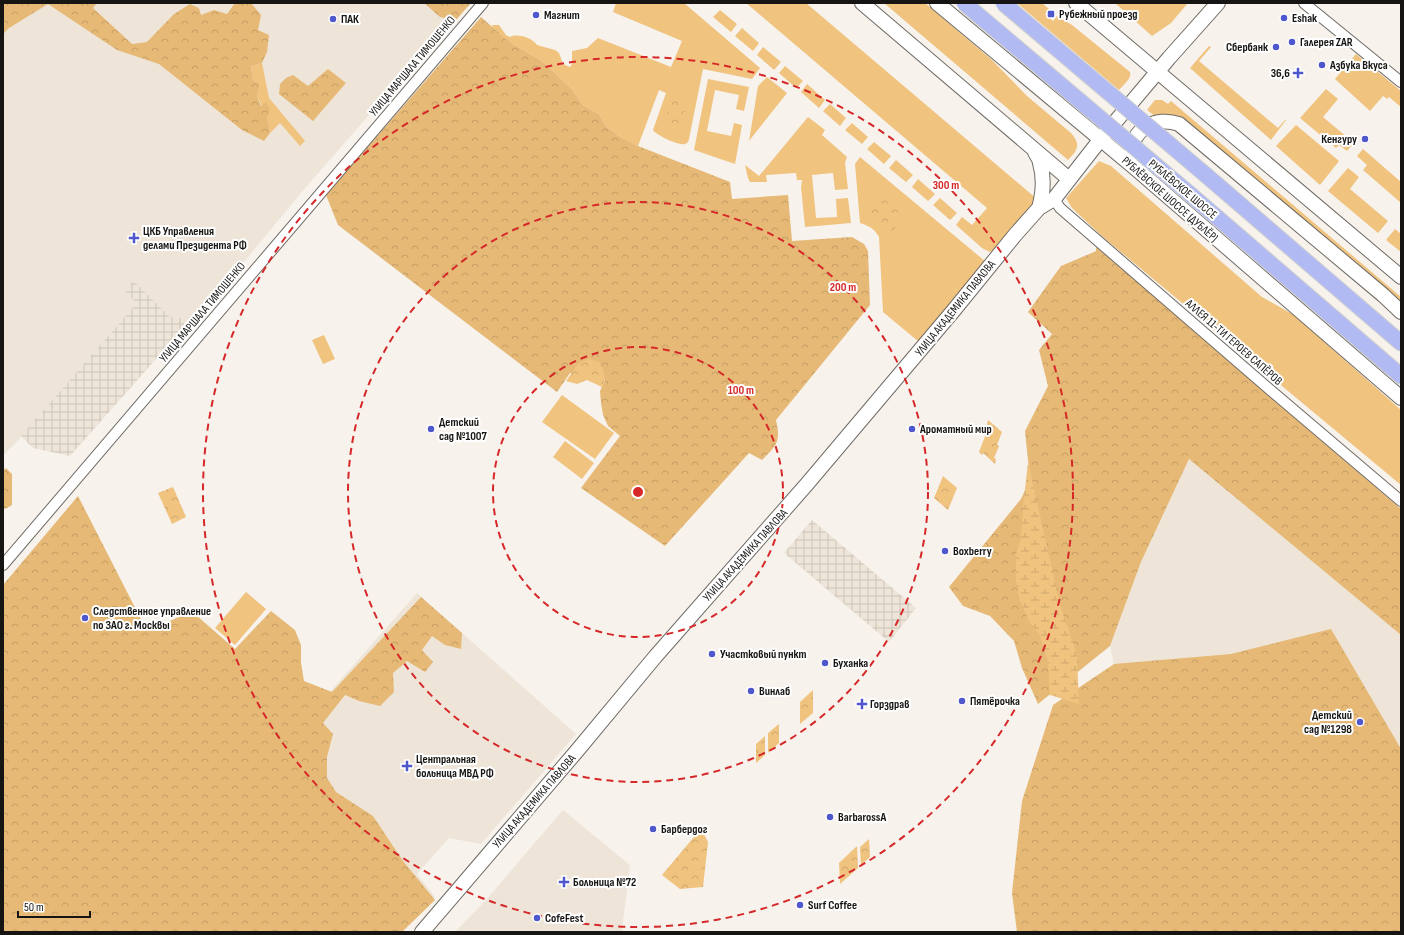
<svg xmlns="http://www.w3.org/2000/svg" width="1404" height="935" font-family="'Sofia Sans Condensed',sans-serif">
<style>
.built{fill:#eee5d8}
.industrial{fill:url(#industrial-grid)}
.green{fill:#f0c37f}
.forest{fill:url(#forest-crowns)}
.wetland{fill:url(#wetland-marsh)}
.park{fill:url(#park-crowns)}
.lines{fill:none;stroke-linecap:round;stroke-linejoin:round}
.street-casing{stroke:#6f6b65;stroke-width:12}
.secondary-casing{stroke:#6f6b65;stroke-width:16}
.primary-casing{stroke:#d0d0d0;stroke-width:17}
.street{stroke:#fff;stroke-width:10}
.secondary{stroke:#fff;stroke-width:14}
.primary{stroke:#b1baf3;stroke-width:15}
.primary-bridge-casing{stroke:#d0d0d0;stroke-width:17;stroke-linecap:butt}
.primary-bridge{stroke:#b1baf3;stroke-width:15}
.ring{fill:none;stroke:#d62828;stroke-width:2;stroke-dasharray:7 5}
.poi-dot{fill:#4f57cd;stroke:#fff;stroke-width:1.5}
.labels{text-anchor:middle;stroke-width:4;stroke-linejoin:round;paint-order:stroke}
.poi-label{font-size:12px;font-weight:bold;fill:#161513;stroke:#fff;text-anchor:start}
.street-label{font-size:12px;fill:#161513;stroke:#fff}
.centre{fill:#d62828;stroke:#fff;stroke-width:2}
.ring-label{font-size:12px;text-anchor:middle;font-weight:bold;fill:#d62828;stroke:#fff;stroke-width:4;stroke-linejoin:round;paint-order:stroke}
</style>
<defs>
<pattern id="industrial-grid" width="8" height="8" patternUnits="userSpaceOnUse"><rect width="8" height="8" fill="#eee5d8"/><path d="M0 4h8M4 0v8" fill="none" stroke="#cbc4b8"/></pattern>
<pattern id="forest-crowns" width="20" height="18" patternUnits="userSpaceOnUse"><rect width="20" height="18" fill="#e6b976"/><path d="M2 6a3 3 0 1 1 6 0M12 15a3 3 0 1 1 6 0" fill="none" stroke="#c59e65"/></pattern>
<pattern id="wetland-marsh" width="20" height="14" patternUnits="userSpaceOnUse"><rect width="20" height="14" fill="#f0c37f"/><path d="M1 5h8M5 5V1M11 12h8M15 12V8" fill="none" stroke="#cda76d"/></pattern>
<pattern id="park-crowns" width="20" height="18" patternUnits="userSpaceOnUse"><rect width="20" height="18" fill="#f0c37f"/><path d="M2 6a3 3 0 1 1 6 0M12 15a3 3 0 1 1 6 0" fill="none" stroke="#cda76d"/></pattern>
</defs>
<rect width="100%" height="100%" fill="#f7f2ec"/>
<path class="built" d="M3,3H434L433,6L450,22L300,194L192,325L187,324L180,318L170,317L134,281L137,303L41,413L25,433L3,456Z
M1189,459L1401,635V810L1304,753L1114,664L1110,646L1141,562Z
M417,593L576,734L481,844L449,838L417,874L435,897L402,928L246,787Z
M563,810L630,865L622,929L623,932H455L486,900Z"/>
<path class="industrial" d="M134,281L170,317L180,318L187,324L70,456L33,448L21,436L137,303L126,292V289Z
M812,520L916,608L889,642L784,553Z"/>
<path class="green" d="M616,3H684L760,68L752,79L703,69L689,139C688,142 688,143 685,144C679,146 656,135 653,130L666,93L659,90L638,146L619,136L606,126L599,114L583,105L572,89L542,61L508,41L493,29L492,25H499L506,35L510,37C518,33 532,38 537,45L555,50L559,53L563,64L570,67L572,64V51L587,48L598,38L671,67L682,41L613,12Z
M746,3H806L1037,199L998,246L990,252L982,248L956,225L962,217L972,225L987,208Z
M884,3H925L992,60L1027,96L1071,133C1081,144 1078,150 1068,160Z
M1017,3H1042L1049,9L1045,14L1053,21L1057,16L1072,25L1130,72C1132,79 1123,85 1119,90Z
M1115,3H1188L1171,23L1152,36Z
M720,10L737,24L731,32L713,17Z
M742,28L759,43L753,51L735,36Z
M1209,46L1211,47L1199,61L1278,128L1285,120H1286L1271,140L1190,68Z
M763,47L781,62L774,70L757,55Z
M1356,54L1401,91V107L1389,97L1387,99L1383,96L1370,111L1335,79Z
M262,63L269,98L305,141L300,146L280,123L270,133L267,116L257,96L260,84L253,80L251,66Z
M785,66L803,81L796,88L779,73Z
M767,77L787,93L749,141L758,86Z
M708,79L749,87L744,111L736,109L739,95L715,90L707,131L731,136L734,123L742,125L735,164L694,150Z
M807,84L825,100L819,108L801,92Z
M1326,89L1338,99L1323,117L1354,143L1347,151L1339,145L1336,148L1300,118Z
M1155,100H1162L1168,104L1171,101L1401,297V307L1187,125L1156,117L1147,110Z
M830,104L846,118L840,126L823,111Z
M808,117L825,130L822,135L847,157L845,163L848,189L835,190L833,173L812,175L816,218L837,217L836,199L848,198L851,223L805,227L801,187L802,180H797L796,173L766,175L767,182H750L748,178L745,165L759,176Z
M852,123L868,137L862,144L845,130Z
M1296,125L1339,161L1320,185L1276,146Z
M874,142L891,156L884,164L867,149Z
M1363,149L1401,182V203L1363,170L1367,165L1357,156Z
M860,157L986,262L919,342L883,312L879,237C874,228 869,226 860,223L855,164Z
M896,160L913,175L906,182L889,168Z
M1099,161L1111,166L1262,297L1294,315L1401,410V485L1104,238L1072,208L1066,198Z
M1348,168L1359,177L1350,189L1388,221L1378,233L1328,191Z
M918,179L935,194L928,201L912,187Z
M940,198L957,213L950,220L933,205Z
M1395,229L1401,234V252L1386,240Z
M324,335L335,359L323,364L312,340Z
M562,395L614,433L595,459L542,422Z
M565,441L594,463L582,479L553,457Z
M246,592L266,609L235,645L215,628Z"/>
<path class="forest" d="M3,3H97L93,8L132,44L147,42L174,14L190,4L199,8L201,15L214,10L227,14L235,3H251L261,15L258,30L269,35L267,52L262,63L251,66L253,80L260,84L257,96L261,106L266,102L270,110L267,116L270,133L264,141L242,130L159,64L117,50L48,4L9,28L3,34Z
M424,3H471L456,20L440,17Z
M481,17L508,41L542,61L572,89L583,105L599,114L606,126L619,136L638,146L730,182L732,199L788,195L792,241L852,237L864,244L868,251L870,305L776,420C781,442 777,445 762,460L749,453L665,546L581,488L620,436L608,426L603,415L601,403L600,391L605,380L570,373L557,392L338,225L326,195Z
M328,69L346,83L313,121L279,94L280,84L286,78L293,75L308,86Z
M1096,247L1401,509V635L1189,459L1141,562L1110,646L1038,704L1022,668L1014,641L990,616L963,606L949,587L1021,499L1030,479L1025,431L1048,386L1039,350L1052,334L1028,312L1061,266L1094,252L1096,251Z
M6,468L12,474V505L7,508L3,509V471Z
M78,496L147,631L179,617L189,609L235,649L271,611L295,630L301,645V663L304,681L332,692L421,597L462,633L461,649L445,645L432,636L422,650L433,662L425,672L407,661L393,673L394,692L380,706L359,701L345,695L323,723L333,734L327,757V778L336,792L373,816L403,861L435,900L402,932H3V585Z
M1331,629L1401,749V773L1400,774L1401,777V932H1017L1012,893L1022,801L1053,705L1114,664L1231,654Z"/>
<path class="wetland" d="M1028,462L1060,605L1077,655L1079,704L1050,695L1048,662L1040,635L1030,623L1020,601L1016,580V554L1021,538L1023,507Z"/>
<path class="park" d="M672,100L686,104L680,133L662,126Z
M878,194L905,217L891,233L864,211Z
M588,359L599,362C604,372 607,376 602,387L587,380L577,384L566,381L578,364Z
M988,420L1002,432L997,445L999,446L994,458L996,459L995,464L983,453L982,455L979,452L989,426L987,424Z
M943,476L957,488L948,510L934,498Z
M173,487L186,517L172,524L158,493Z
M813,690V713L800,724V702Z
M779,724V743L768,753V733Z
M765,736V755L756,763V744Z
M699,831L705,836L708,842L703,887L680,889L662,875Z
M869,839L870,857L861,865L860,847Z
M857,846L858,868L840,884L839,863Z"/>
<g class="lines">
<defs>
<path id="street" d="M1304,3L1401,82
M1054,199L1060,208L1268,388L1401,501
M3,565L483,3"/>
<path id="secondary" d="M862,3L1069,179
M937,3L1134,167L1401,398
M1076,3L1401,277
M1035,152C1037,156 1040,160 1040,163C1044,177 1043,194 1039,208
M1132,155C1130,129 1156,116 1179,124L1383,295L1401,312
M422,932L576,752L655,657L807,484L954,310L1015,235L1039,208L1054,199L1100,140L1169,58L1218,3"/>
<path id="primary" d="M1207,176L1401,343
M1191,195L1401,376"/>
</defs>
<use href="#street" class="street-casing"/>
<use href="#secondary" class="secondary-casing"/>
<use href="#primary" class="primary-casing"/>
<use href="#street" class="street"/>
<use href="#secondary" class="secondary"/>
<use href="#primary" class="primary"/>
<defs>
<path id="primary-bridge" d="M964,3L1191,195
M1003,3L1207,176"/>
</defs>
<use href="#primary-bridge" class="primary-bridge-casing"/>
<use href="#primary-bridge" class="primary-bridge"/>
</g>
<g class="ring">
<circle cx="638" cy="492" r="145"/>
<circle cx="638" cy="492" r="290"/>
<circle cx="638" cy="492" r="435"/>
</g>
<g class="poi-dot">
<rect x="1047" y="10" width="8" height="8" rx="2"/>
<circle cx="536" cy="15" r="4"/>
<circle cx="1284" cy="18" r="4"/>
<circle cx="333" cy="19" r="4"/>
<circle cx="1292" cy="42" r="4"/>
<circle cx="1276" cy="47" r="4"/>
<circle cx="1322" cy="65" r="4"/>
<path d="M1296 67h4v4h4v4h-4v4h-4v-4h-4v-4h4z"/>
<circle cx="1365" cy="139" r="4"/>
<path d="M132 232h4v4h4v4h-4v4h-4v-4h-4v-4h4z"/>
<circle cx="431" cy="429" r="4"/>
<circle cx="912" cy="429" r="4"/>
<circle cx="945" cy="551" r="4"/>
<circle cx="85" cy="618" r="4"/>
<circle cx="712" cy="654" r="4"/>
<circle cx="825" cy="663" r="4"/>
<circle cx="751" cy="691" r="4"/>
<circle cx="962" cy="701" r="4"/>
<path d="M860 698h4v4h4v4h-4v4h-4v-4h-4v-4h4z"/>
<circle cx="1360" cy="722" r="4"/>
<path d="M405 760h4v4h4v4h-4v4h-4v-4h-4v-4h4z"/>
<circle cx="830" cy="817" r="4"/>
<circle cx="653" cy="829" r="4"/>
<path d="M562 876h4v4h4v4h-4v4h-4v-4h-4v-4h4z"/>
<circle cx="800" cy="905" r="4"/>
<circle cx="537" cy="918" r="4"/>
</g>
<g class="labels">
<g class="poi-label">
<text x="1059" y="18">Рубежный проезд</text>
<text x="544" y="19">Магнит</text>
<text x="1292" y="22">Eshak</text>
<text x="341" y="23">ПАК</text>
<text x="1300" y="46">Галерея ZAR</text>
<text x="1268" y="51" text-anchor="end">Сбербанк</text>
<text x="1330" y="69">Азбука Вкуса</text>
<text x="1290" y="77" text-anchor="end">36,6</text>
<text x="1357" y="143" text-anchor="end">Кенгуру</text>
<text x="143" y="235">ЦКБ Управления<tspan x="143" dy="14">делами Президента РФ</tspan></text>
<text x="439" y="426">Детский<tspan x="439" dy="14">сад №1007</tspan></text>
<text x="920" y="433">Ароматный мир</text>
<text x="953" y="555">Boxberry</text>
<text x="93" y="615">Следственное управление<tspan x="93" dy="14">по ЗАО г. Москвы</tspan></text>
<text x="720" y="658">Участковый пункт</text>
<text x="833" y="667">Буханка</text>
<text x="759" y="695">Винлаб</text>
<text x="970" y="705">Пятёрочка</text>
<text x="870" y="708">Горздрав</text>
<text x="1352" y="719" text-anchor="end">Детский<tspan x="1352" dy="14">сад №1298</tspan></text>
<text x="416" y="763">Центральная<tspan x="416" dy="14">больница МВД РФ</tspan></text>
<text x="838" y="821">BarbarossA</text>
<text x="661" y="833">Барбердог</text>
<text x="573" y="886">Больница №72</text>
<text x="808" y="909">Surf Coffee</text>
<text x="545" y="922">CofeFest</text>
</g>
<g class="street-label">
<text transform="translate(412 66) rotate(-50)" y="4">УЛИЦА МАРШАЛА ТИМОШЕНКО</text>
<text transform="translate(1183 189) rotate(40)" y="4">РУБЛЁВСКОЕ ШОССЕ</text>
<text transform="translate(1170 199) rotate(41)" y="4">РУБЛЁВСКОЕ ШОССЕ (ДУБЛЁР)</text>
<text transform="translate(955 308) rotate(-51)" y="4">УЛИЦА АКАДЕМИКА ПАВЛОВА</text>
<text transform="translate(202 312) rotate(-50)" y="4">УЛИЦА МАРШАЛА ТИМОШЕНКО</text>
<text transform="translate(1234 342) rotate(41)" y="4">АЛЛЕЯ 11-ТИ ГЕРОЕВ САПЁРОВ</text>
<text transform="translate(745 555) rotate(-48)" y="4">УЛИЦА АКАДЕМИКА ПАВЛОВА</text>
<text transform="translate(534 801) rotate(-49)" y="4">УЛИЦА АКАДЕМИКА ПАВЛОВА</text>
</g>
</g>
<circle cx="638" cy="492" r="6" class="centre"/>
<g class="ring-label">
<text x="946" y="189">300 m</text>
<text x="843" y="291">200 m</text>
<text x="741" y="394">100 m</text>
</g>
<rect width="1404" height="935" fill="none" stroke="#161513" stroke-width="8"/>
<path d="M18 911v6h72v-6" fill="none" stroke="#161513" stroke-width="2"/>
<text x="24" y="911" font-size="12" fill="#161513" stroke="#ffffff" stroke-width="3" paint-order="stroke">50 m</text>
</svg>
